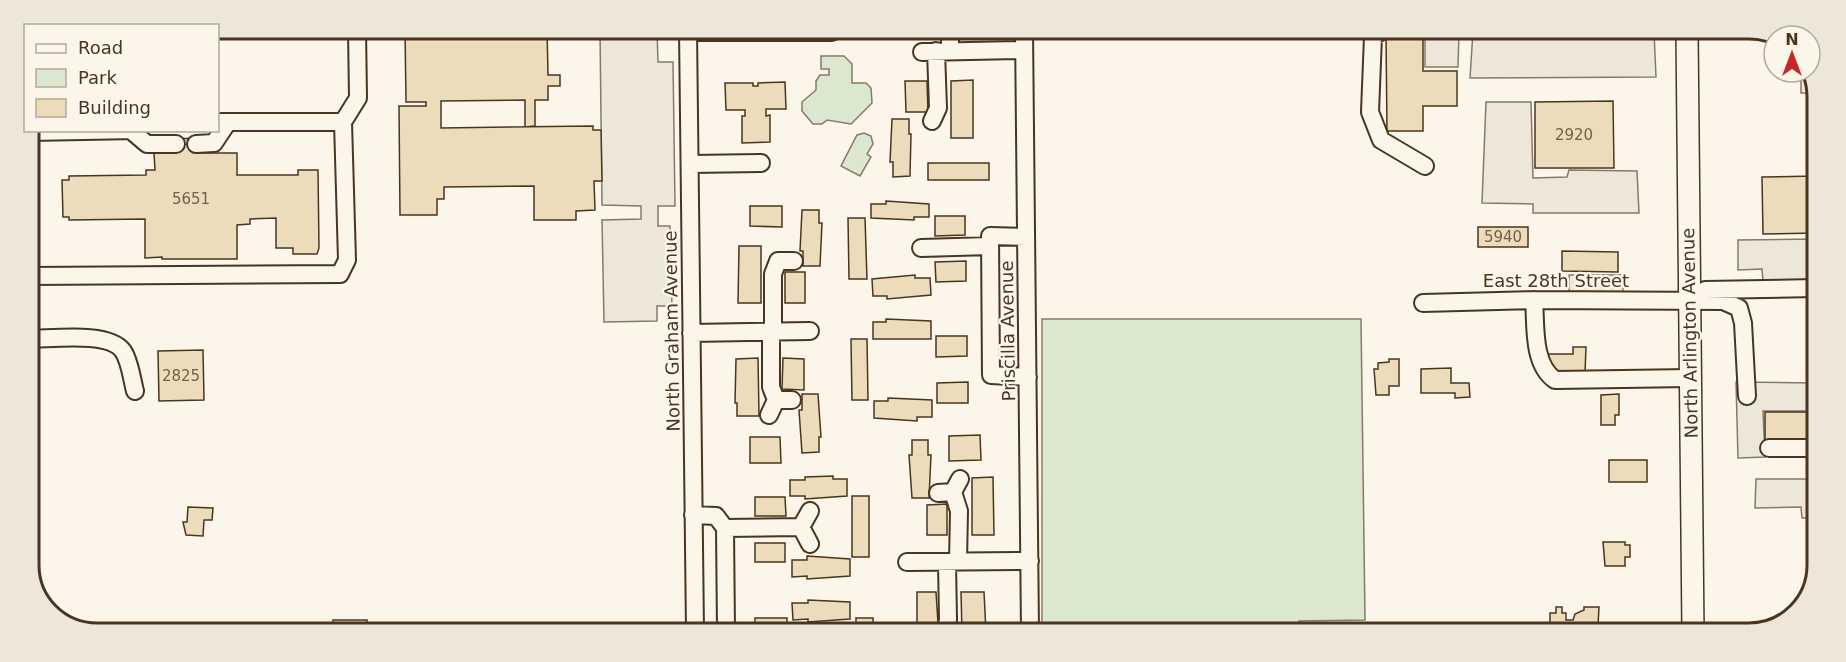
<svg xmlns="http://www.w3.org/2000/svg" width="1846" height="662" font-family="'DejaVu Sans',sans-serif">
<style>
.green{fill:#dce7d0;stroke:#887966;stroke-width:1.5}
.parking{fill:#ede7d9;stroke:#887966;stroke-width:1.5}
.building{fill:#ecdcbc;stroke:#4a3520;stroke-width:1.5}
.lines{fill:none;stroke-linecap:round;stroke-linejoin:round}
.minor-casing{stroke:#4a3520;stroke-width:20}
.major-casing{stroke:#4a3520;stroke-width:24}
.minor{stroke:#fbf6e9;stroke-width:16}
.major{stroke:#fbf6e9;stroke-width:21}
.labels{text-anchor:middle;stroke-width:4.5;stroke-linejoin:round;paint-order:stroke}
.number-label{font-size:15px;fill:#725f47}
.street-label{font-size:18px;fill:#4a3520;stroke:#fbf6e9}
.rim{fill:none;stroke:#4a3520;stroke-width:3}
</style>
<rect width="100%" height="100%" fill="#fbf6e9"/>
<path class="green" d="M821,56H844L852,64V83H866L871,88L872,103L851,124L827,120L822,124H813L802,111V102L816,90V81L820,75H829V69H821Z
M864,133L871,136L873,144L867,154L871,157L860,176L841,166L857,135Z
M1042,319H1361L1365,620L1299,621V633L1042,632Z"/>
<path class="parking" d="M600,30H657L658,62H673L675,206H658V226H670L672,306H657V321L604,322L602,220L641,219V206L602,205Z
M1415,31H1459L1458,67H1425V32Z
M1473,31L1654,32L1656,77L1470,78Z
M1801,72H1809L1817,93H1801Z
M1486,102H1531L1533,178L1567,177L1569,170L1637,171L1639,213H1533V204L1482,203Z
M1814,239L1816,281H1763L1762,269L1738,270V240Z
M1569,275H1623V294L1569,295Z
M1736,382L1815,383V411H1763L1765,457L1738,458Z
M1756,479H1815L1814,518H1802L1801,507L1755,508Z"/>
<path class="building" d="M405,29H547L548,75H560V86H548V100H535V126L525,127V100L441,101V128L593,126V130H601L602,181H594L595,210L576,211V220H534V186L444,187V199H437V215H400L399,106H426V102H406Z
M1386,35H1423V71H1457V106H1423V131H1387Z
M973,80V138H951V81Z
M905,81H927L928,112H906Z
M785,82L786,109H766V116L770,115V142L742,143V116H745V110H726L725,83H753V86H758V83Z
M1613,101L1614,168H1535V102Z
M892,119H909V134H911L910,176L893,177V162H890Z
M196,138V153H237V175H298V170H318L319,248L317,254H293V248H276V218L250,219V224L237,225V259H162V257L145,258V219L69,220V217H63L62,180H69V176L146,175V170H155L154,153H176V139Z
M928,163H989V180H928Z
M1817,176L1816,233L1763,234L1762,177Z
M886,201L929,204V217H914V220L871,218V204H886Z
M750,206H782V227L750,226Z
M802,210H819V223H822L820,266H803V251H800Z
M935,216H965V235L935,236Z
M848,218H865L867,279H849Z
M1478,227H1528V247H1478Z
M739,246H761V303H738Z
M1562,251L1618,252V272L1562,271Z
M966,261V281L936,282L935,262Z
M785,272H805V303H785Z
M915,275V278H930L931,295L887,299V296H873L872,279Z
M886,319L931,321V339H873V322H886Z
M936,336H967V356L936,357Z
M851,339H867L868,400H852Z
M1573,347H1586L1585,373L1548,374V354H1573Z
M203,350L204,400L159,401L158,351Z
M758,358L759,416H737V403H735L736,359Z
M783,358L804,359V390L782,389Z
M1389,359H1399V386H1389V395H1376L1374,369H1378V363L1389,362Z
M1451,368V383H1469L1470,397L1455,398V393H1421V369Z
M968,382V403H937V383Z
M802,394H818L821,437H819V452L802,453L799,410H802Z
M1619,394V415H1615V425H1601V395Z
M888,398L932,400V417H917V421L874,418V401H888Z
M1765,412H1815V441L1765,442Z
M980,435L981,460L949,461V436Z
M750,437H780L781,463H750Z
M912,440H928V455H931L929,498H912L909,455H912Z
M1609,460H1647V482H1609Z
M833,476V479H847V496L805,499V496H790V480H805V477Z
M993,477L994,535H972V478Z
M852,496H869V557H852Z
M755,497H785L786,516H755Z
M947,504V535H927V505Z
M188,507L213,508L212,520H204L203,536L186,535L183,522H187Z
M1603,542H1625V545H1630V557H1625V566H1605Z
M755,543H785V562H755Z
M807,556L850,559V576L807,579V576L792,577V560H807Z
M1809,559H1814L1813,587V582H1809Z
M917,592H936L938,623H917Z
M961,592H984L986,632H962Z
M808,600L850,602V619L808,622V619L793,620L792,603H808Z
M1556,607H1562V613H1566V620H1573L1575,614L1584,610V607H1599L1598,626H1605V633H1580V627H1574V631H1550V613H1556Z
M755,618H787V631H755Z
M856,618H873V632H856Z
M333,620H367V631L333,630Z
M901,629H918V632H901Z"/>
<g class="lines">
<defs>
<path id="minor" d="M688,30L695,631
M1024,30L1030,632
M1382,31L1373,36L1370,112L1381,140L1425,166
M688,32H832
M950,51V30
M922,52L1024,50
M932,121L938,108L936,51
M343,122L358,98L357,29
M29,132L137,130
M134,133L147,144H176
M196,144L214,143L228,122
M690,164L761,163
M1026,237L990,236L991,375L1028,377
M921,248L990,246
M778,261H794
M29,276L340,274L347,260L343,122H218
M1705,290L1816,288
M1534,300C1536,325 1532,364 1555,380L1690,378
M1423,303L1534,300L1723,301L1739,308L1743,323L1747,396
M771,332V387L776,400
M773,332V274L778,261
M691,333L810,331
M29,339C52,339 109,331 123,351C130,361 132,380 135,391
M776,400H792
M769,415L776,400
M1769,448H1815
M953,492L959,511L958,562
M953,492L960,479
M938,493L953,492
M693,515L716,516L725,528L726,631
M801,527L810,544
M801,527L810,511
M725,528L801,527
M907,562L1030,561
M811,632V631
M945,632L948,620L947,562"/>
<path id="major" d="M1687,32L1693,633"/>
</defs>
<use href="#minor" class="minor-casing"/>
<use href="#major" class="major-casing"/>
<use href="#minor" class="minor"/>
<use href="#major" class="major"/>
</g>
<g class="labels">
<g class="number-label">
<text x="1574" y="140">2920</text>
<text x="191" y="204">5651</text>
<text x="1503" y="242">5940</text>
<text x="181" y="381">2825</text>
</g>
<g class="street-label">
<text x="1556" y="287">East 28th Street</text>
<text transform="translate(672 331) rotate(-91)" y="6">North Graham Avenue</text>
<text transform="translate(1008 331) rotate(-91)" y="6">Priscilla Avenue</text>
<text transform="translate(1690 333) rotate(-91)" y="6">North Arlington Avenue</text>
</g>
</g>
<path d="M0 0H1846V662H0ZM97 39H1749A58 58 0 0 1 1807 97V565A58 58 0 0 1 1749 623H97A58 58 0 0 1 39 565V97A58 58 0 0 1 97 39Z" fill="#ede7d9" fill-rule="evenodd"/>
<path class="rim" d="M97 39H1749A58 58 0 0 1 1807 97V565A58 58 0 0 1 1749 623H97A58 58 0 0 1 39 565V97A58 58 0 0 1 97 39Z"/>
<rect x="24" y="24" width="195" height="108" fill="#fbf6e9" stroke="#b4a999" stroke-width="1.5"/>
<rect x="36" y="44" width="30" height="9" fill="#fbf6e9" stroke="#b4a999" stroke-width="1.5"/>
<text x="78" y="54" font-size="18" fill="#4a3520">Road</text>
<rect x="36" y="69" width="30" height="18" fill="#dce7d0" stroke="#b4a999" stroke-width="1.5"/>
<text x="78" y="84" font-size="18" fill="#4a3520">Park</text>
<rect x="36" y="99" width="30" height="18" fill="#ecdcbc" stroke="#b4a999" stroke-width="1.5"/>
<text x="78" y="114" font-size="18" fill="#4a3520">Building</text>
<g transform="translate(1792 54)"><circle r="28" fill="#fbf6e9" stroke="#b4a999" stroke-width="1.5"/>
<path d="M0-4.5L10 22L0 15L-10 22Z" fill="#c62828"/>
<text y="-9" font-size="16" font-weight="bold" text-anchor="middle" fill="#4a3520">N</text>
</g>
</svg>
